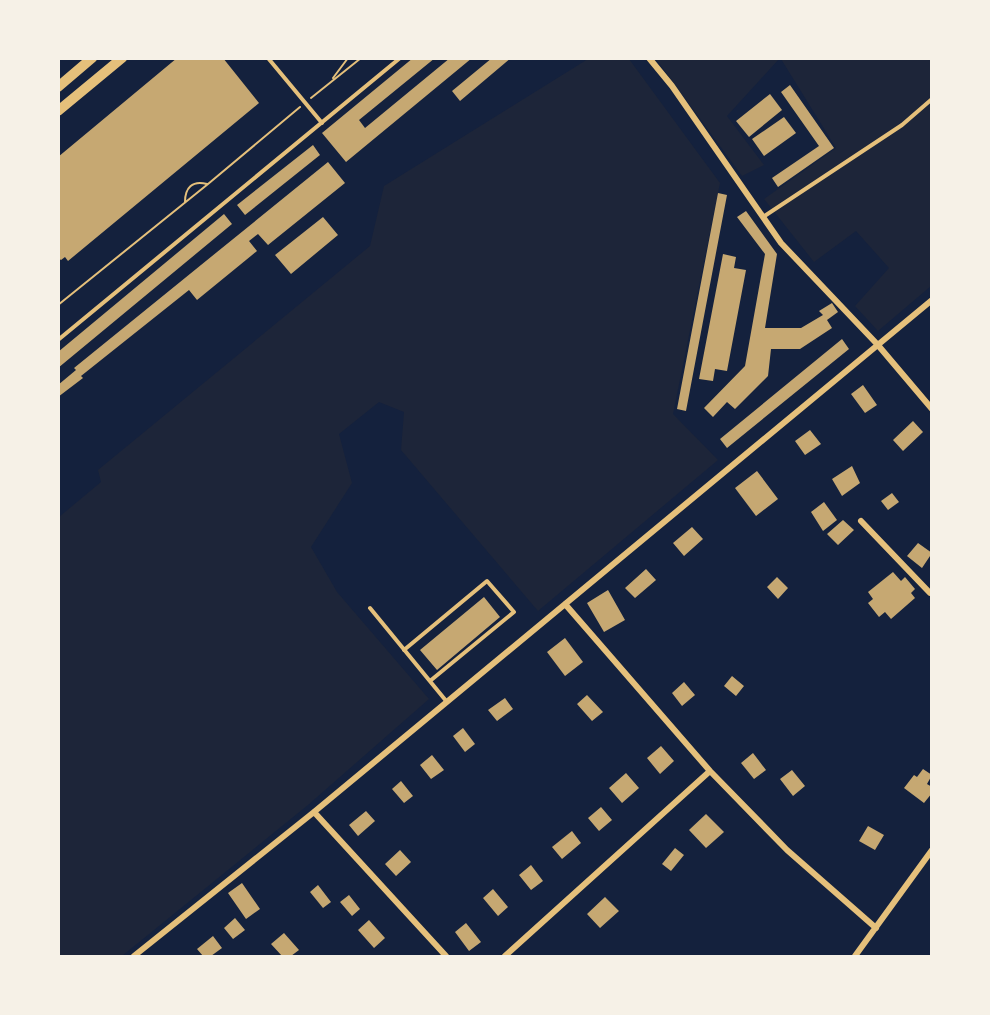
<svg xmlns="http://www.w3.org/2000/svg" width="990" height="1015" font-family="'Open Sans',sans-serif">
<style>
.green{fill:#1d2539}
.building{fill:#c6a872}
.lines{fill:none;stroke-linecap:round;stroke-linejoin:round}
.path{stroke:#e5c07b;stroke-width:2}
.service{stroke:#e5c07b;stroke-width:4}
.minor{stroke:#e5c07b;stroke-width:6}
.secondary{stroke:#e5c07b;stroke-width:10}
</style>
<rect width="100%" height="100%" fill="#14213d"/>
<path class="green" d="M588,59H629L720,183L673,414L718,460L538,611L401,450L404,412L379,402L339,434L352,483L311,547L337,592L429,699L308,805L122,956H59V517L101,482L98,470L370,246L384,186Z
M656,59H779L727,116L764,165L742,176Z
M781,59H931V286L878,331L855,306L889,268L856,231L814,262L764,199L836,148Z"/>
<path class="building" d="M177,58H223L259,103L68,261L65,257L61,260L58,258V157Z
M413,58H435L359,120L365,128L450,58H472L346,162L322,133Z
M492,58H511L460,101L452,91Z
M790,85L834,148L778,187L772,178L819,146L781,92Z
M770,94L782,110L749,137L736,121Z
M784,117L796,133L764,156L752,139Z
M313,145L320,155L245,215L237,205Z
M328,162L345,183L268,245L258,234L249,241L257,251L197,300L189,290L81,376L83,378L58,397V385L76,370L74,368Z
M718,193L727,195L686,411L677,409Z
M746,211L777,254L765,328H801L823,315L819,311L832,303L838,312L827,320L832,328L800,349H771L768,376L735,409L727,402L713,417L704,408L745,366L765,254L737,217Z
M224,214L232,224L58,368V352Z
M323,217L338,235L291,274L275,255Z
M723,254L736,257L734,268L746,270L727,371L715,369L713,381L699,379Z
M842,339L849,349L727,448L720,439Z
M863,385L877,405L865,413L851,394Z
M913,421L923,432L903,451L893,440Z
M810,430L821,444L805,455L795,441Z
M852,466L860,483L842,496L832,479Z
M757,471L778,499L756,516L735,488Z
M892,493L899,502L888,510L881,501Z
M824,502L837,520L823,531L811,512Z
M843,520L854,530L838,545L827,534Z
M692,527L703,539L684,556L673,543Z
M918,543L932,553L922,568L907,556Z
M646,569L656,580L635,598L625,588Z
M893,572L901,581L905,577L915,589L911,593L915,598L891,619L885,612L879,617L868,603L873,599L868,592Z
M777,577L788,588L778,599L767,587Z
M608,590L625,620L604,632L587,603Z
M484,597L500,617L437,670L420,650Z
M565,638L583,662L565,676L547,652Z
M732,676L744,686L736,696L724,686Z
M684,682L695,695L682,706L672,693Z
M587,695L603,712L592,721L577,704Z
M505,698L513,709L497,721L488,710Z
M463,728L475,744L465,752L453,736Z
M661,746L674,761L660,774L647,758Z
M753,753L766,770L754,779L741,763Z
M432,755L444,770L431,779L420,765Z
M923,769L932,775L927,784L932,787V793L924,803L904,788L914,775L917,777Z
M792,770L805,786L793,796L780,779Z
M626,773L639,788L622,803L609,788Z
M401,781L413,796L404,803L392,789Z
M601,807L612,820L599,831L588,818Z
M366,811L375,821L358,836L349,825Z
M706,814L724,832L706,848L689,830Z
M868,826L884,835L875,850L859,841Z
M572,831L581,843L562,859L552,847Z
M675,848L684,855L671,871L662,864Z
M400,850L411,862L396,876L385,864Z
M531,865L543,881L531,890L519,875Z
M242,883L260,909L246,919L228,893Z
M318,885L331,902L323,908L310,892Z
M493,889L508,907L498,916L483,898Z
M349,895L360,909L352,916L340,902Z
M605,897L619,911L600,928L587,914Z
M235,918L245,930L233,939L224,928Z
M369,920L385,938L374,948L358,930Z
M466,923L481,942L469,951L455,932Z
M284,933L299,950L291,956H282L271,944Z
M213,936L222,948L211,956H203L197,949Z"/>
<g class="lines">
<path class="path" d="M333,78L348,58
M311,98L361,58
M185,202C185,188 192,180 207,184
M58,305L208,184L300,107"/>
<path class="service" d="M268,58L322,123
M763,217L902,125L932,99
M58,340L400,58
M370,608L447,702
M404,650L487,581L514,612L430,681"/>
<path class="minor" d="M649,58L672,86L781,243L877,344L932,409
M861,521L930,593L932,592
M565,604L710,771L787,850L876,928
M314,812L446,956
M134,956L314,812L932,300
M505,956L710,771
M855,956L932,850"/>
<path class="secondary" d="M58,87L92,58
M58,111L122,58"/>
</g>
<rect width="990" height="1015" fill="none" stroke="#f6f1e7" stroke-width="120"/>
</svg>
